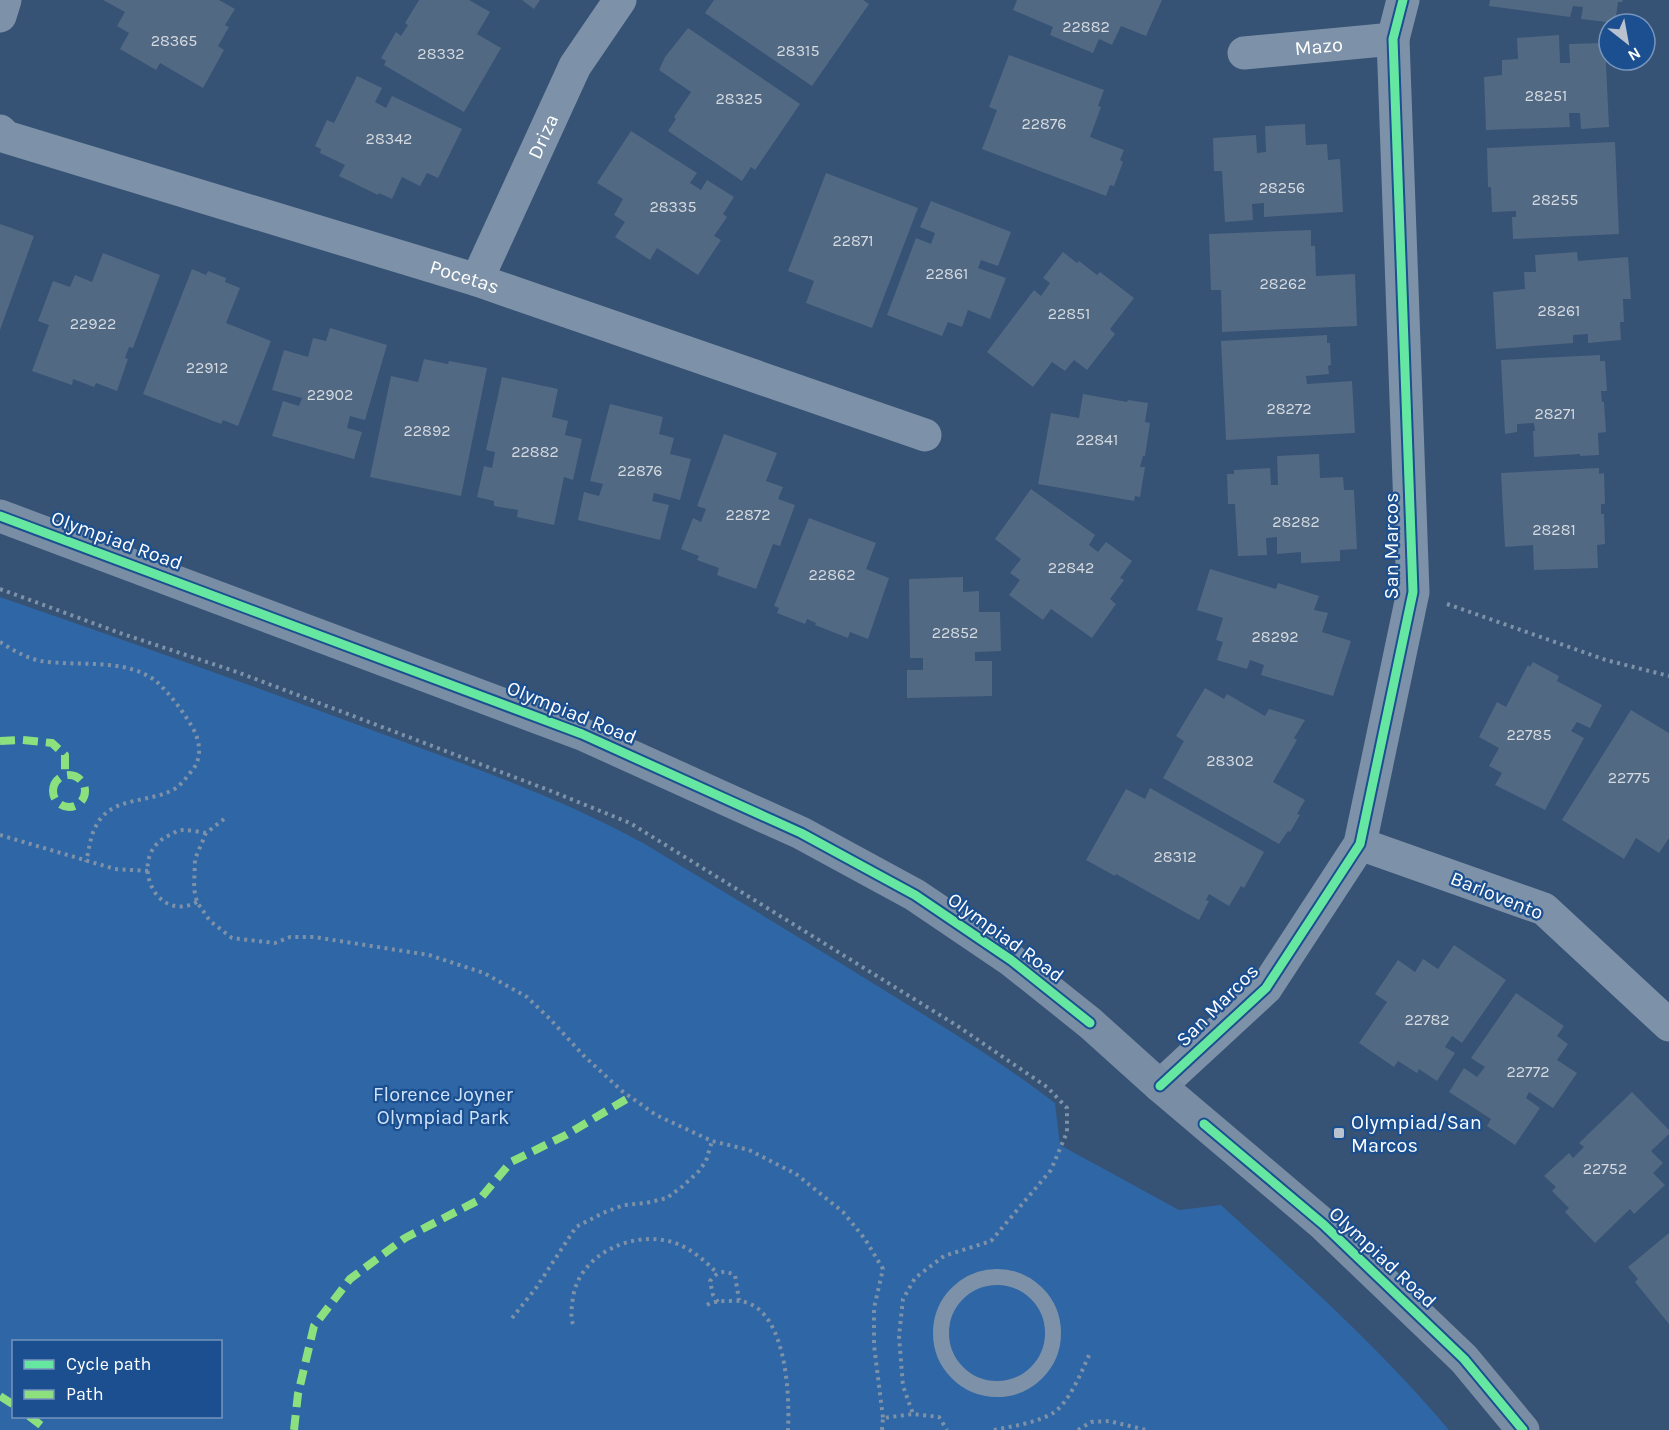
<svg xmlns="http://www.w3.org/2000/svg" width="1669" height="1430" font-family="Karla,sans-serif">
<style>
.green{fill:#2f66a5;fill-rule:evenodd}
.building{fill:#526984}
.lines{fill:none;stroke-linecap:round;stroke-linejoin:round}
.path{stroke:#7d92a8;stroke-width:4;stroke-dasharray:3 4.5;stroke-linecap:butt}
.service{stroke:#7d92a8;stroke-width:16}
.minor{stroke:#7d92a8;stroke-width:33}
.secondary{stroke:#798da4;stroke-width:33}
.quiet{stroke:#8de07e;stroke-width:8;stroke-dasharray:15 8;stroke-linecap:butt}
.cycleway-casing{stroke:#1b4f8f;stroke-width:13}
.cycleway{stroke:#66e7a1;stroke-width:9}
.poi-dot{fill:#b9c2ce;stroke:#1b4f8f;stroke-width:2}
.labels{text-anchor:middle;stroke-width:4.5;stroke-linejoin:round;paint-order:stroke}
.number-label{font-size:16px;fill:#d4dae0}
.street-label{font-size:20px;fill:#fff;stroke:#1b4f8f}
.park-label{font-size:20px;fill:#cfe3fa;stroke:#1b4f8f}
.poi-label{font-size:20px;fill:#fff;stroke:#1b4f8f;text-anchor:start}
</style>
<rect width="100%" height="100%" fill="#365274"/>
<path class="green" d="M0,597C127,641 254,686 380,733C469,766 559,797 643,843C726,893 809,943 892,995C947,1029 1003,1063 1055,1103L1060,1145L1179,1210L1221,1205C1300,1277 1380,1348 1449,1430H0ZM14,1342H220V1416H14Z"/>
<path class="building" d="M103,0H219L235,9L225,25L229,27L218,46L224,50L203,88L160,63L156,70L120,49L129,33L117,26L125,12Z
M419,0H469L490,12L477,34L501,48L464,112L384,65L386,61L381,58L396,32L401,36L408,25L405,23Z
M522,0H540L534,9Z
M714,0H863L869,4L812,86L705,13Z
M1017,0H1162L1146,36L1121,26L1112,45L1099,39L1093,53L1050,35L1053,27L1013,10Z
M1490,0H1623L1622,2H1618L1615,23L1581,19L1583,7L1573,6L1570,17L1489,6Z
M688,28L800,104L755,170L751,167L742,181L668,131L676,119L674,117L691,92L659,70L665,57Z
M1559,35L1560,63H1570L1569,44L1605,43L1609,127L1581,129L1580,113H1569L1570,127L1486,130L1484,77L1502,75V60L1518,59L1517,38Z
M1009,55L1104,90L1098,106L1101,107L1090,137L1124,150L1120,160L1123,162L1114,186L1110,185L1106,196L982,149L997,110L989,107Z
M357,76L382,88L375,102L386,108L392,96L462,129L438,178L427,173L420,186L402,177L392,199L379,193L378,195L339,176L345,165L320,153L321,149L315,146L327,120L334,123Z
M1305,124L1306,145L1327,144L1328,160L1340,159L1343,212L1264,217V203L1252,204L1253,220L1225,222L1222,171H1214L1213,138L1256,135L1257,153L1266,152L1265,126Z
M631,131L697,173L690,183L701,190L707,180L734,197L723,214L727,217L714,236L721,240L698,275L657,248L650,260L615,237L625,222L614,215L623,199L597,183Z
M1615,142L1619,234L1513,239L1512,217H1516V211L1492,212L1491,187H1488L1487,148Z
M826,173L918,208L872,328L806,303L814,281L788,271Z
M931,201L1011,232L998,266L981,260L978,268L1006,278L990,319L968,310L962,327L948,322L942,336L887,315L916,238L931,244L935,233L920,227Z
M0,224L34,236L0,330Z
M1311,230V246H1315L1316,276L1355,274L1357,326L1222,332L1221,290H1211L1209,234Z
M1063,252L1077,263L1079,261L1097,275L1100,272L1134,298L1110,329L1115,334L1087,370L1074,360L1065,371L1052,362L1033,387L987,352L1034,290L1041,296L1050,283L1043,278Z
M1577,252L1578,261L1628,257L1631,299H1623L1624,322H1620L1621,340L1588,343V334L1573,335V343L1496,349L1493,292L1525,289L1524,272H1536L1535,255Z
M103,253L160,275L133,348L129,347L125,358L128,359L117,391L96,383L94,387L73,379L72,385L32,371L49,325L38,321L53,281L70,287L75,275L92,282Z
M192,269L206,275L208,271L226,278L225,282L240,288L226,323L271,341L238,426L223,420L221,424L143,394Z
M330,328L387,345L365,420L350,416L347,428L362,432L354,459L272,436L283,401L299,406L302,398L272,390L284,350L308,357L313,338L326,341Z
M1327,335V343H1330L1331,365L1328,366L1329,374L1306,376L1307,384L1352,381L1355,433L1226,440L1221,341Z
M1600,355V361H1605L1607,391H1601L1602,402H1604L1606,432L1598,433L1599,455L1580,456V454L1534,457L1533,431H1535L1534,423L1517,424V432L1505,434L1501,360Z
M424,359L448,364L449,361L487,368L461,496L370,477L391,376L418,382Z
M502,377L558,389L552,417L568,421L565,435L582,439L573,480L564,477L554,525L517,517L518,510L494,506V501L477,497L484,466L492,468L495,452L486,450Z
M1083,394L1127,402L1128,400L1148,403L1145,422L1150,423L1145,456H1143L1140,467H1145L1140,497L1135,496L1134,501L1038,484L1051,413L1079,418Z
M610,404L663,417L659,434L674,438L670,454L691,459L680,500L654,493L652,501L669,505L660,540L578,520L584,492L599,496L603,484L590,481Z
M724,434L777,453L766,481L783,487L778,499L795,505L780,546L773,544L756,589L717,575L719,568L697,560L699,556L681,549L693,518L701,522L706,509L697,506Z
M1319,454L1320,478L1343,477L1344,490H1354L1357,549L1340,550V561L1301,563V552L1277,554V537L1266,538L1267,555L1238,556L1235,504H1228L1227,474H1234V470L1270,468L1271,485H1278L1277,456Z
M1599,468V474L1604,473L1605,504H1601V514H1604L1605,544L1597,545L1598,568L1534,570L1533,545L1505,547L1501,473Z
M1031,489L1095,535L1089,545L1098,552L1106,542L1132,561L1120,578L1124,580L1110,599L1116,604L1092,638L1051,609L1043,620L1009,595L1020,580L1010,573L1021,559L995,539Z
M809,518L876,543L866,569L889,578L868,639L850,632L848,638L815,625L816,623L807,619L805,624L777,613L779,608L774,606Z
M1210,569L1276,589L1278,583L1319,596L1314,610L1328,613L1322,632L1351,641L1333,696L1261,675L1264,665L1250,660L1247,669L1217,660L1223,642L1216,640L1223,618L1197,610Z
M963,577V592L979,591V612H1000L1001,651L975,652V661H992V696L907,698V670H923V658H910L909,579Z
M1533,662L1559,676L1557,681L1602,705L1590,728L1577,722L1571,731L1584,738L1545,810L1495,785L1502,773L1489,766L1499,748L1479,737L1497,702L1506,707L1528,665L1530,667Z
M1205,688L1224,699L1227,694L1265,716L1269,709L1305,720L1294,738L1297,740L1273,782L1305,800L1297,814L1300,815L1290,832L1288,831L1279,844L1163,778L1184,741L1176,736Z
M1631,710L1669,733V838L1659,853L1636,838L1624,859L1562,820Z
M1150,788L1264,852L1244,888L1241,886L1229,906L1209,894L1206,900L1209,901L1199,920L1116,874L1115,876L1086,860L1126,789L1145,799Z
M1454,945L1506,980L1462,1043L1452,1036L1445,1047L1455,1053L1437,1081L1419,1069L1417,1073L1398,1061L1394,1067L1359,1043L1387,1002L1375,994L1398,960L1415,972L1423,959L1438,969Z
M1516,993L1564,1026L1557,1036L1568,1044L1557,1060L1577,1073L1553,1108L1529,1092L1526,1098L1540,1108L1515,1145L1487,1126L1491,1119L1449,1092L1464,1068L1477,1077L1485,1067L1471,1058Z
M1632,1092L1669,1130V1134L1651,1151L1663,1163L1653,1173L1665,1185L1634,1214L1630,1209L1595,1243L1565,1212L1569,1208L1552,1191L1556,1187L1544,1176L1569,1153L1573,1158L1584,1147L1579,1143Z
M1669,1233V1324L1635,1282L1638,1279L1628,1267Z"/>
<g class="lines">
<path class="path" d="M0,589L120,633L237,672L551,791L630,823L956,1025L1047,1087L1067,1108V1132L1051,1170L991,1241L944,1256L915,1278L903,1299L899,1336L903,1386L913,1414
M1447,604L1606,660L1669,676
M0,642C13,650 26,658 41,661C77,667 127,657 157,682C170,694 182,710 191,725C199,738 203,754 194,768C189,774 182,784 176,788C151,804 111,795 96,826C90,836 89,851 86,862
M224,819L206,833L195,859L194,889L197,902L210,921L232,938L275,943L290,937H314L429,955L484,973L527,997L551,1020L583,1055L622,1091L656,1115L712,1141L749,1150L796,1174L843,1212L865,1239L883,1269L874,1308V1345L883,1418
M0,835L115,869L148,871
M197,902C153,925 126,853 170,835C174,833 178,830 183,830C190,830 199,832 206,833
M718,1302L713,1295L710,1281C718,1271 723,1270 735,1275L739,1300
M707,1305C714,1301 722,1301 730,1301C786,1295 790,1392 788,1430
M512,1318L536,1288L576,1227L603,1213L624,1205L646,1203L667,1198L683,1186L698,1172L706,1161L712,1141
M573,1324C570,1315 572,1306 573,1297C580,1253 635,1229 675,1243C692,1249 705,1261 717,1273
M882,1430L883,1418L913,1414L939,1417L947,1430
M994,1430C1013,1426 1036,1423 1053,1413C1069,1403 1082,1371 1090,1353
M1078,1430L1091,1422L1109,1421L1146,1430"/>
<path class="service" d="M941 1333a56 56 0 1 1 112 0a56 56 0 1 1-112 0Z"/>
<g class="minor">
<path d="M0,16L5,0"/>
<path id="s1" d="M1244,53L1393,39"/>
<path id="s2" d="M0,131L6,137L477,280L925,435"/>
<path id="s3" d="M477,280L575,66L620,0"/>
<path d="M1360,844L1544,909L1669,1025"/>
<path d="M1160,1086L1266,988L1360,844L1413,592L1393,39L1403,0"/>
</g>
<path class="secondary" d="M0,516L582,734L801,833L915,895L1011,960L1090,1023L1160,1086L1324,1225L1464,1359L1523,1430"/>
<path class="quiet" d="M0,741L22,740L52,743L65,755V775
M53 791a16 16 0 1 1 32 0a16 16 0 1 1-32 0Z
M0,1396L14,1405
M29,1416L47,1430
M294,1430L298,1394L314,1326L350,1279L405,1238L479,1200L511,1162L566,1135L630,1097"/>
<defs>
<path id="cycleway" d="M0,516L582,734L801,833L915,895L1011,960L1090,1023
M1160,1086L1266,988L1360,844L1413,592L1393,39L1403,0
M1204,1124L1324,1225L1464,1359L1523,1430"/>
</defs>
<use href="#cycleway" class="cycleway-casing"/>
<use href="#cycleway" class="cycleway"/>
</g>
<rect class="poi-dot" x="1333" y="1127" width="12" height="12" rx="3"/>
<g class="labels">
<g class="number-label">
<text x="1086" y="32">22882</text>
<text x="174" y="46">28365</text>
<text x="798" y="56">28315</text>
<text x="441" y="59">28332</text>
<text x="1546" y="101">28251</text>
<text x="739" y="104">28325</text>
<text x="1044" y="129">22876</text>
<text x="389" y="144">28342</text>
<text x="1282" y="193">28256</text>
<text x="1555" y="205">28255</text>
<text x="673" y="212">28335</text>
<text x="853" y="246">22871</text>
<text x="947" y="279">22861</text>
<text x="1283" y="289">28262</text>
<text x="1559" y="316">28261</text>
<text x="1069" y="319">22851</text>
<text x="93" y="329">22922</text>
<text x="207" y="373">22912</text>
<text x="330" y="400">22902</text>
<text x="1289" y="414">28272</text>
<text x="1555" y="419">28271</text>
<text x="427" y="436">22892</text>
<text x="1097" y="445">22841</text>
<text x="535" y="457">22882</text>
<text x="640" y="476">22876</text>
<text x="748" y="520">22872</text>
<text x="1296" y="527">28282</text>
<text x="1554" y="535">28281</text>
<text x="1071" y="573">22842</text>
<text x="832" y="580">22862</text>
<text x="955" y="638">22852</text>
<text x="1275" y="642">28292</text>
<text x="1529" y="740">22785</text>
<text x="1230" y="766">28302</text>
<text x="1629" y="783">22775</text>
<text x="1175" y="862">28312</text>
<text x="1427" y="1025">22782</text>
<text x="1528" y="1077">22772</text>
<text x="1605" y="1174">22752</text>
</g>
<g class="street-label">
<text dy="7" stroke="none"><textPath href="#s1" startOffset="75">Mazo</textPath></text>
<text dy="7" stroke="none"><textPath href="#s3" startOffset="158">Driza</textPath></text>
<text dy="7" stroke="none"><textPath href="#s2" startOffset="488">Pocetas</textPath></text>
<text transform="translate(117 540) rotate(20)" y="7">Olympiad Road</text>
<text transform="translate(1391 546) rotate(-90)" y="7">San Marcos</text>
<text transform="translate(572 712) rotate(22)" y="7">Olympiad Road</text>
<text transform="translate(1497 895) rotate(22)" y="7">Barlovento</text>
<text transform="translate(1006 937) rotate(36)" y="7">Olympiad Road</text>
<text transform="translate(1217 1005) rotate(-45)" y="7">San Marcos</text>
<text transform="translate(1383 1257) rotate(43)" y="7">Olympiad Road</text>
</g>
<g class="park-label">
<text x="443" y="1101">Florence Joyner<tspan x="443" dy="23">Olympiad Park</tspan></text>
</g>
<g class="poi-label">
<text x="1351" y="1129">Olympiad/San<tspan x="1351" dy="23">Marcos</tspan></text>
</g>
</g>
<rect x="12" y="1340" width="210" height="78" fill="#1b4f8f" stroke="#7695bc" stroke-width="1.5"/>
<rect x="24" y="1360" width="30" height="9" fill="#66e7a1" stroke="#7695bc" stroke-width="1.5"/>
<text x="66" y="1370" font-size="18" fill="#ffffff">Cycle path</text>
<rect x="24" y="1390" width="30" height="9" fill="#8de07e" stroke="#7695bc" stroke-width="1.5"/>
<text x="66" y="1400" font-size="18" fill="#ffffff">Path</text>
<g transform="translate(1627 42) rotate(149)"><circle r="28" fill="#1b4f8f" stroke="#7695bc" stroke-width="1.5"/>
<path d="M0-4.5L10 22L0 15L-10 22Z" fill="#b9c2ce"/>
<text y="-9" font-size="16" font-weight="bold" text-anchor="middle" fill="#ffffff">N</text>
</g>
</svg>
